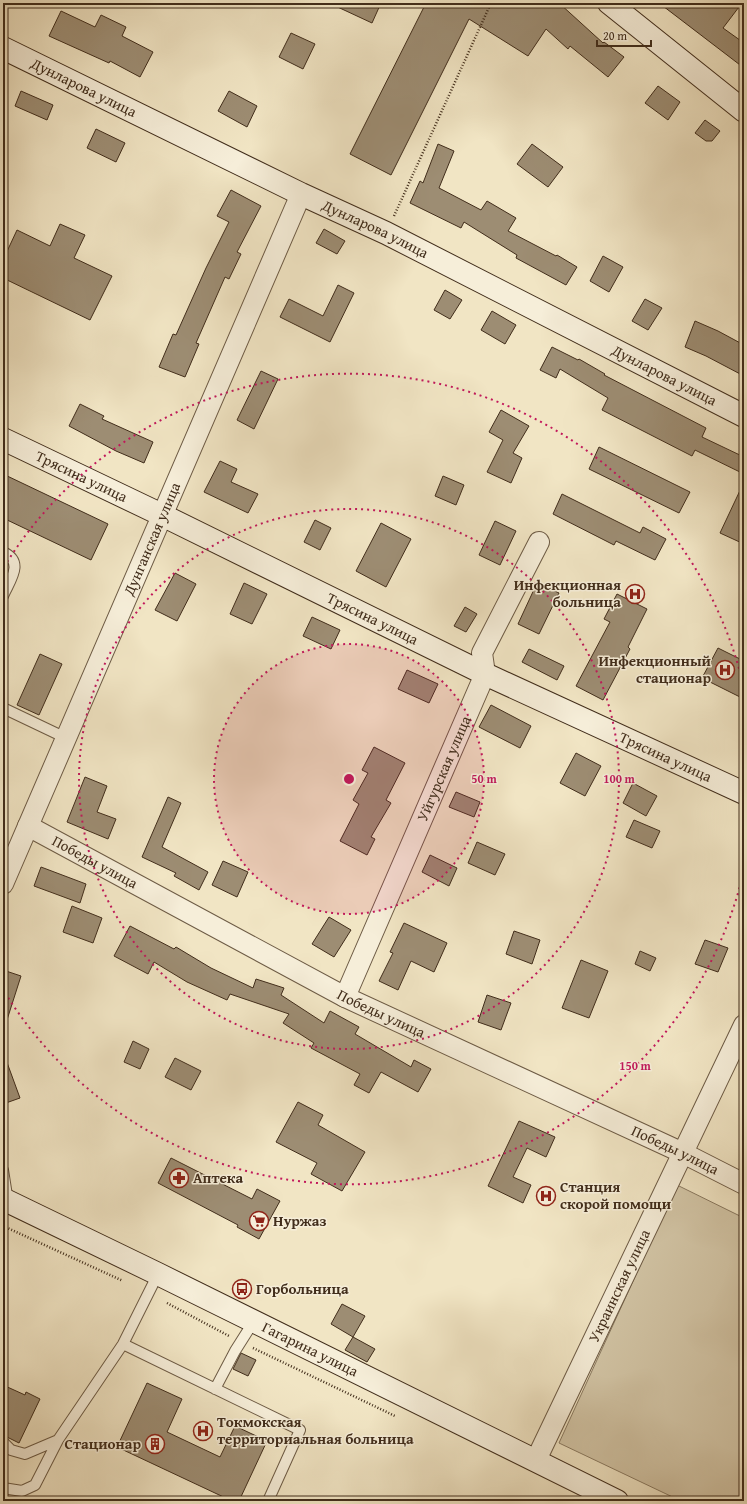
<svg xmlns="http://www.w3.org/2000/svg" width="747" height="1504" font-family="'Gentium Book Plus',serif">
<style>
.green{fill:#d3c6a7;stroke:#8a7a61}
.building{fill:#9d8d73;stroke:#412d1b}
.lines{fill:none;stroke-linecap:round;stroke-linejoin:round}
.lane-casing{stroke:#6d5b45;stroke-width:12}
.street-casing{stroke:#6d5b45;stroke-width:22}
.secondary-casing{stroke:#412d1b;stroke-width:24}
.path{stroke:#412d1b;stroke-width:2.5;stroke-dasharray:1 2;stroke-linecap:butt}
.lane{stroke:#f6eed9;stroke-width:10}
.street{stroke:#f6eed9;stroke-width:20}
.secondary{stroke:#f6eed9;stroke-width:22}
.ring{fill:none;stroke:#c2185b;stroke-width:2;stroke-dasharray:2 4}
.labels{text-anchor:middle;stroke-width:3;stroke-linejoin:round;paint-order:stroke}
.street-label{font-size:15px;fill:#412d1b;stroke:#f6eed9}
.poi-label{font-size:15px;font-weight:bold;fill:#412d1b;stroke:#f6eed9;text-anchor:start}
.centre{fill:#c2185b;stroke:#f6eed9;stroke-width:2}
.ring-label{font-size:12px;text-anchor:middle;font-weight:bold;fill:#c2185b;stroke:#f6eed9;stroke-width:3;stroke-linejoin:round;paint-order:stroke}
</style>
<rect width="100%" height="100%" fill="#f1e5c4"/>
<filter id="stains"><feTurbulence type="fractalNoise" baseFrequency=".005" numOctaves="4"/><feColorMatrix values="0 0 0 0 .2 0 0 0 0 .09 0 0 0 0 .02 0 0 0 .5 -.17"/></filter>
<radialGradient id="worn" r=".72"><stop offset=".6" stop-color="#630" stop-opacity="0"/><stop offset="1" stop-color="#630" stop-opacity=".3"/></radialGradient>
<path class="green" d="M677,1185L744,1218V1501H681L559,1443Z"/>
<path class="building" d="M329,3H381L372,23Z
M426,3H559L603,43L604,42L624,57L608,77L570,46L568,49L546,29L528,56L469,19L391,175L350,154Z
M659,3H742L723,28L744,43V68Z
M61,11L95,27L101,15L126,27L122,36L153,52L140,77L110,61L109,63L49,36Z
M291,33L315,44L303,69L279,57Z
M658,86L680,102L668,120L645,103Z
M21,91L53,105L47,120L15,106Z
M229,91L257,106L247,127L218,111Z
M705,120L720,131L712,141H706L695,133Z
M96,129L125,143L116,162L87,148Z
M438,144L454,151L439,188L481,210L487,201L516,218L508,231L556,256L557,255L577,267L566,285L516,258L517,255L464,222L461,228L410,203L420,181L423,183Z
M532,144L563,167L548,187L517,164Z
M231,190L261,206L237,252L241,254L229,279L225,277L196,343L199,344L185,377L159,367L173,334L176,335L206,268L229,222L217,216Z
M60,224L85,235L74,258L112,276L90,320L3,278V260L17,230L50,246Z
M324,229L345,241L337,254L316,243Z
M603,256L623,267L609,292L590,281Z
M338,285L354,293L330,342L280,317L289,299L323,316Z
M445,290L462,300L450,319L434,310Z
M645,299L662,308L648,330L632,321Z
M492,311L516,325L505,344L481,330Z
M695,321L718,331L744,345V376L706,356L685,347Z
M552,347L578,360L579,359L605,374L604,375L706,428L702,437L744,457V474L695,450L692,456L602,410L608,398L560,369L556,378L540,370Z
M261,371L278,379L254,429L237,420Z
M80,404L104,416L102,419L153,442L144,463L116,451L69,426Z
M501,410L529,426L513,453L522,458L511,483L487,472L503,440L489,432Z
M599,447L690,492L679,513L589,469Z
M220,461L237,469L231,482L258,494L248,513L204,492Z
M3,474L108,524L91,560L3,518Z
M443,476L464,485L456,505L435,496Z
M744,482V544L720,533Z
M562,494L640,533L643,527L666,539L655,560L616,541L614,545L553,514Z
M315,520L331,528L320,550L304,542Z
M495,521L516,531L500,565L479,555Z
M381,523L411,539L386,587L356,571Z
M175,573L196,584L177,621L155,610Z
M244,583L267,594L252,624L230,614Z
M537,583L559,593L539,634L518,624Z
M617,594L647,609L628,647L630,649L603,700L576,686L610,622L604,619Z
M465,607L477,614L466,632L454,626Z
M312,617L340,630L331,649L303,636Z
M718,648L744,661V699L702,678Z
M529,649L564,666L557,680L522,662Z
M40,654L62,664L39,715L17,705Z
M407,670L438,684L429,703L398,689Z
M491,705L531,726L520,748L479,727Z
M374,747L405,763L386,800L391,803L371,837L375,839L367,855L340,841L359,804L353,800L368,773L362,770Z
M576,753L601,766L585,796L560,783Z
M85,777L107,786L97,812L116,819L108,839L67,822Z
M633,783L657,796L646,816L623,803Z
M456,792L480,802L474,817L449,807Z
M168,797L181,803L162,847L208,872L199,890L174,876L176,873L142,857Z
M634,820L660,831L652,848L626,837Z
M477,842L505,854L495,875L468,863Z
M430,855L457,868L449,886L422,872Z
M223,861L248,872L237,897L212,885Z
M41,867L86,884L80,903L34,886Z
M72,906L102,918L93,943L63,932Z
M329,917L351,930L334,957L312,944Z
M404,923L447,943L434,972L411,961L398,990L379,981L393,953L390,952Z
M130,926L174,949L176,947L211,968L253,988L256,979L284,988L281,995L324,1023L330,1011L359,1027L355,1034L411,1067L414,1060L431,1069L418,1092L381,1072L369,1093L354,1085L360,1074L311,1048L314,1043L283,1023L289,1014L230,994L227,1000L187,982L154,962L148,974L114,956Z
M514,931L540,940L532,964L506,954Z
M705,940L728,948L718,972L695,964Z
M640,951L656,958L650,971L635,964Z
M581,960L608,971L589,1018L562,1008Z
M3,970L21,976L6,1023H3Z
M487,995L511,1003L501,1030L478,1022Z
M133,1041L149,1049L140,1069L124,1062Z
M5,1057L20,1098L3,1104V1058Z
M175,1058L201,1071L191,1090L165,1077Z
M298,1102L323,1115L318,1125L365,1152L342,1191L311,1174L317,1163L276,1142Z
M519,1121L555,1137L546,1157L527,1148L513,1177L531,1185L523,1203L488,1186Z
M171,1158L252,1199L257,1189L280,1201L259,1239L237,1227L238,1225L158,1183Z
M342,1304L365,1316L353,1337L331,1324Z
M353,1337L375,1349L367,1362L345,1350Z
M241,1353L256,1360L248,1376L233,1369Z
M147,1383L182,1399L167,1432L220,1457L235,1426L267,1441L239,1501H232L117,1447Z
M3,1385L25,1395L26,1392L40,1399L19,1443L3,1435Z"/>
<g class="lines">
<defs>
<path id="lane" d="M3,552C25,562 10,580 3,596
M3,708L66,738
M3,1170L8,1202
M123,1344L300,1430L268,1501
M215,1389L235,1351L254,1321
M3,1442L11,1450L25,1454L58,1440
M3,1488L22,1491L35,1485L58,1440L123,1344L158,1274"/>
<g id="street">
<path id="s1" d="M28,826L345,997L683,1153L744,1184"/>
<path id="s2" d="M3,884L301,194"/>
<path id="s3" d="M345,997L485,674L482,653L539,542"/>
<path id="s4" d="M536,1460L744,1025"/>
</g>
<g id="secondary">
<path d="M609,3L744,111"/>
<path id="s5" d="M3,48L301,194L386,233L744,416"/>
<path id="s6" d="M3,439L162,515L485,674L744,793"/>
<path id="s7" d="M3,1199L158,1274L617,1501"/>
</g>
</defs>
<use href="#lane" class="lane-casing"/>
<use href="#street" class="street-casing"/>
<use href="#secondary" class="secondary-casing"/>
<path class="path" d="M394,216L491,3
M3,1226L123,1281
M167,1303L229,1336
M253,1348L395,1416"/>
<use href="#lane" class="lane"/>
<use href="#street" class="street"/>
<use href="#secondary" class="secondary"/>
</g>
<circle cx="349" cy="779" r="135" fill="#c2185b" fill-opacity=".12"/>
<g class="ring">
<circle cx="349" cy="779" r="135"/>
<circle cx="349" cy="779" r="270"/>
<path d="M744 870A405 405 0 0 1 4 991M4 567A405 405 0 0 1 744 688"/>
</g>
<defs>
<symbol id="hospital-ring" viewBox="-11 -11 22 22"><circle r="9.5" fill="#f6eed9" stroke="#8f2418" stroke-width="1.5"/><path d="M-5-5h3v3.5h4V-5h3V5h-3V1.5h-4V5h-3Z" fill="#8f2418"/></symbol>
<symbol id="pharmacy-ring" viewBox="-11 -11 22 22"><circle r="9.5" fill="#f6eed9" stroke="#8f2418" stroke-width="1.5"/><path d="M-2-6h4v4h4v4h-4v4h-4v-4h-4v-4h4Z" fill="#8f2418"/></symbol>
<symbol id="supermarket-ring" viewBox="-11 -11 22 22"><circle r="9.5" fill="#f6eed9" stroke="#8f2418" stroke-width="1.5"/><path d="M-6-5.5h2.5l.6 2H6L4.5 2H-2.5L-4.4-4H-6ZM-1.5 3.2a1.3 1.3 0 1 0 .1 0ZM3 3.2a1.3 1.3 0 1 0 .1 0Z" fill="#8f2418"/></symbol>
<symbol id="bus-ring" viewBox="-11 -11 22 22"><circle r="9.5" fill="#f6eed9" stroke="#8f2418" stroke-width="1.5"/><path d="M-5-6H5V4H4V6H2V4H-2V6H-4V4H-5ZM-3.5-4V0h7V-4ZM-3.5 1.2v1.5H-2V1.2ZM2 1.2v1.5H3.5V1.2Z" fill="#8f2418"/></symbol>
<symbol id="building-ring" viewBox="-11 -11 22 22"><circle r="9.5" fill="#f6eed9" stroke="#8f2418" stroke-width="1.5"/><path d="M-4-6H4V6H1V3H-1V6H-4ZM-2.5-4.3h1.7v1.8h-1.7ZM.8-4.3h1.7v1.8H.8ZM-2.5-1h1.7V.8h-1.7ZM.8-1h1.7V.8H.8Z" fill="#8f2418"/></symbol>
</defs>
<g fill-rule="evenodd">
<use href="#hospital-ring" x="624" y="583" width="22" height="22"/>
<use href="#hospital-ring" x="714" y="659" width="22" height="22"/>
<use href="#pharmacy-ring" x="168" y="1167" width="22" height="22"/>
<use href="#hospital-ring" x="535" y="1185" width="22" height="22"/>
<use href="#supermarket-ring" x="248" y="1210" width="22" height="22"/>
<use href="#bus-ring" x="231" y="1278" width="22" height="22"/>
<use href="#hospital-ring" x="192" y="1420" width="22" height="22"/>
<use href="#building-ring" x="144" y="1433" width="22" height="22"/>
</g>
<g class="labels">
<g class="street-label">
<text dy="5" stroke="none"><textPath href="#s5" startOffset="90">Дунларова улица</textPath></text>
<text dy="5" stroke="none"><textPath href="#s5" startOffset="414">Дунларова улица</textPath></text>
<text dy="5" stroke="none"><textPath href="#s5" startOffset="738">Дунларова улица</textPath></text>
<text dy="5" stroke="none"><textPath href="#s6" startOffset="87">Трясина улица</textPath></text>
<text dy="5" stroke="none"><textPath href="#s2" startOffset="376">Дунганская улица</textPath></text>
<text dy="5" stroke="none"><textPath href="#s6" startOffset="411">Трясина улица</textPath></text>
<text dy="5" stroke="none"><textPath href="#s6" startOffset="735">Трясина улица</textPath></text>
<text dy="5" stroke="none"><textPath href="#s3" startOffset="249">Уйгурская улица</textPath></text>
<text dy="5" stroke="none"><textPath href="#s1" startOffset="76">Победы улица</textPath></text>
<text dy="5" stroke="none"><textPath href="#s1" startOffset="400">Победы улица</textPath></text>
<text dy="5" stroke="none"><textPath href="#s1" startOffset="724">Победы улица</textPath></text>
<text dy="5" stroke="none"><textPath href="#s4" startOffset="193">Украинская улица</textPath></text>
<text dy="5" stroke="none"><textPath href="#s7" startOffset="342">Гагарина улица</textPath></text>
</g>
<g class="poi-label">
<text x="621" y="590" text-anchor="end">Инфекционная<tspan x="621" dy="17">больница</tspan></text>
<text x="711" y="666" text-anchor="end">Инфекционный<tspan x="711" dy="17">стационар</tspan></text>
<text x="193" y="1183">Аптека</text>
<text x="560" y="1192">Станция<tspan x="560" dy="17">скорой помощи</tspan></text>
<text x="273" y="1226">Нуржаз</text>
<text x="256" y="1294">Горбольница</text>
<text x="217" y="1427">Токмокская<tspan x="217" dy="17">территориальная больница</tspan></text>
<text x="141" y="1449" text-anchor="end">Cтационар</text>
</g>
</g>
<circle cx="349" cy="779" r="6" class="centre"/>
<g class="ring-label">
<text x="484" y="783">50 m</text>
<text x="619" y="783">100 m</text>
<text x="635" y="1070">150 m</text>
</g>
<rect width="747" height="1504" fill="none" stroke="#f1e5c4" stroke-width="16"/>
<rect x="4" y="4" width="739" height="1496" fill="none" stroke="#412d1b" stroke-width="2"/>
<rect x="8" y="8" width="731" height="1488" fill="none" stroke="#412d1b"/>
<path d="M597 40v6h54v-6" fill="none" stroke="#412d1b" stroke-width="2"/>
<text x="603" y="40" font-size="12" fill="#412d1b" stroke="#f6eed9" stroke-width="3" paint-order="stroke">20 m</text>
<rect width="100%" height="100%" filter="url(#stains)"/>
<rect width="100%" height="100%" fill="url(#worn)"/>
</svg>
